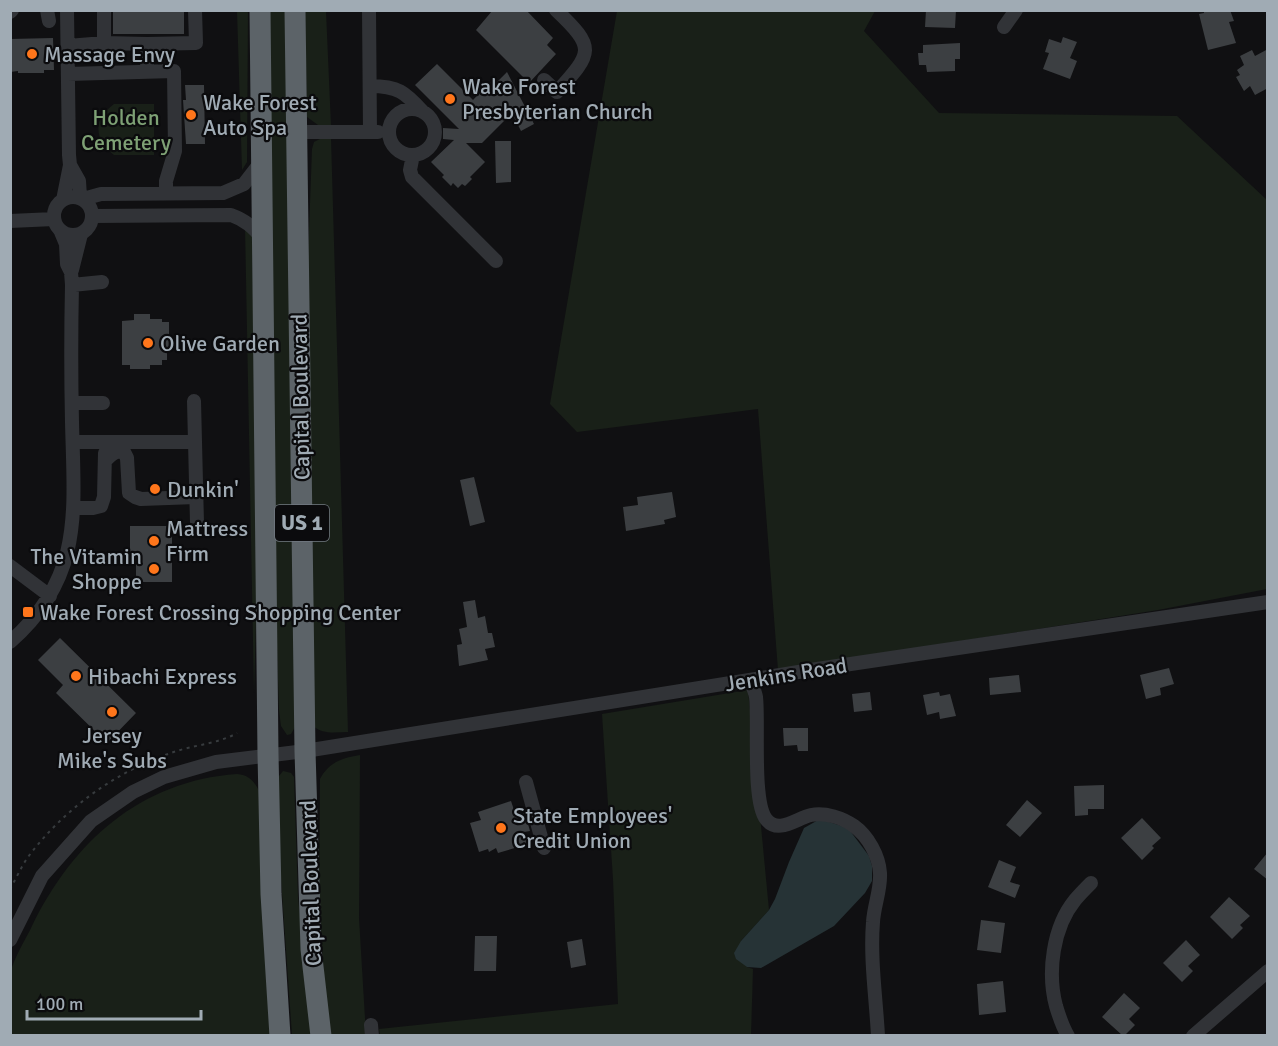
<svg xmlns="http://www.w3.org/2000/svg" width="1278" height="1046" font-family="Signika,sans-serif">
<style>
.green{fill:#192018}
.water{fill:#263336}
.building{fill:#3c3f42}
.lines{fill:none;stroke-linecap:round;stroke-linejoin:round}
.path{stroke:#373b3e;stroke-width:2;stroke-dasharray:3 4.5;stroke-linecap:butt}
.minor{stroke:#313337;stroke-width:14}
.highway{stroke:#5c6368;stroke-width:21}
.poi-dot{fill:#ff761b;stroke:#0b0b0d;stroke-width:2}
.labels{text-anchor:middle;stroke-width:4.5;stroke-linejoin:round;paint-order:stroke}
.shield{fill:#0b0b0d;stroke:#737b82;stroke-width:1.5}
.shield-label{font-size:21px;font-weight:bold;fill:#a0abb4}
.poi-label{font-size:22px;fill:#a0abb4;stroke:#0b0b0d;text-anchor:start}
.park-label{font-size:22px;fill:#7ea175;stroke:#0b0b0d}
.street-label{font-size:22px;fill:#a0abb4;stroke:#0b0b0d}
</style>
<rect width="100%" height="100%" fill="#101012"/>
<path class="green" d="M237,11H248L247,162L242,170Z
M267,11H290L295,727L291,734L287,735L281,726L279,710L271,465Z
M305,11H326L331,126L318,125L307,117Z
M617,11H875L864,31L939,113L1177,116L1267,200V589L1158,610L778,670L758,409L577,432L550,404Z
M114,104H154V155H114L102,145C95,126 98,116 114,104Z
M322,138H331L348,732C335,732 324,735 313,726L307,286L312,149L314,142Z
M245,226L252,235L258,550L254,693Z
M748,690L769,910L741,941L747,967L753,969L751,1035L380,1036L379,1029L618,1004L613,879L602,714Z
M360,755L359,918L366,1035H328L319,901L320,779C329,762 342,758 360,755Z
M283,771L291,773L294,777L298,897L312,1035H292L279,850V776Z
M237,774C250,775 254,782 260,792L271,1035H11C11,1016 7,990 11,972C13,959 26,939 32,926C73,842 140,781 237,774Z"/>
<path class="water" d="M820,819L848,828L869,856L872,866V881L865,893L834,926L761,968L747,967L736,959L734,953L741,941L769,910L775,899L789,862L804,828Z"/>
<path class="building" d="M113,10H184V34H113Z
M526,10L553,38L547,45L556,54L529,83L476,30L492,11Z
M926,10H956L955,28L925,27Z
M1204,10H1230L1234,21L1229,22L1236,43L1208,50L1199,14L1204,13Z
M1063,37L1077,42L1070,58L1077,61L1070,79L1043,69L1049,53L1045,52L1049,39L1061,43Z
M53,38L54,70H44V73H18V71L10,72V39Z
M960,43V59H955V71L927,72L926,65H919L918,53H923V45Z
M1268,49V88L1255,95L1250,86L1244,91L1236,77L1240,75L1237,70L1244,65L1240,56L1252,50L1255,56Z
M437,64L473,100L490,82L493,86L507,72L534,124L521,131L512,113L482,143H466L485,162L470,177L472,179L465,186L462,184L458,188L453,183L451,186L442,177L444,175L431,162L454,140L443,139V128L459,129L415,85Z
M185,85H204L205,144H186L183,100H186Z
M495,141H511V182L496,183Z
M134,314H150V319H162V322H169V337H174V349H167V360H162V365H150V369H130V365H122V321L134,320Z
M474,477L485,522L470,526L460,480Z
M672,492L676,517L664,520L665,524L626,531L623,507L638,505L637,497Z
M130,526H172V582H136V560H130Z
M475,600L478,618L485,616L488,633H492L495,647L485,649L488,660L459,666L457,645L462,644L459,629L467,627L463,602Z
M60,638L136,713L107,743L56,693L63,685L38,660Z
M1169,668L1174,684L1160,688L1161,695L1146,699L1140,675Z
M1019,675L1021,692L990,695L989,678Z
M870,692L872,710L854,712L852,694Z
M939,692L940,696L950,694L956,716L940,719L939,712L927,715L923,695Z
M783,728H808V751H798L797,745L784,746Z
M1104,785V809H1088V815L1075,816L1074,786Z
M1027,800L1042,813L1020,837L1006,825Z
M511,801L515,813L524,810L530,831L524,832L528,844L498,853L496,848L489,852L488,849L479,852L470,823L481,820L478,812Z
M1142,818L1161,838L1152,846L1154,848L1142,860L1121,838Z
M1268,852V880L1254,869Z
M999,860L1016,867L1010,882L1020,885L1015,898L988,887Z
M1229,897L1250,916L1240,925L1243,928L1232,939L1210,917Z
M981,920L1005,923L1001,953L977,950Z
M475,936H497L496,971H474Z
M582,939L586,965L571,968L567,942Z
M1186,940L1200,955L1188,966L1193,971L1182,982L1163,963Z
M1003,981L1006,1012L979,1015L977,984Z
M1124,993L1140,1008L1129,1019L1135,1025L1125,1035H1122L1102,1017Z"/>
<g class="lines">
<path class="path" d="M10,889C16,879 21,867 28,857C64,809 115,772 171,753C192,745 218,744 237,733"/>
<path class="minor" d="M47,10L49,21
M67,10L69,155L70,165L79,181L80,197
M104,10V43
M369,10L370,132
M10,12L12,10
M1004,27L1016,10
M68,46L104,43L147,44
M147,71V44L196,43L195,10
M68,74L174,71L175,151L166,181V192
M544,80L557,92C593,52 596,48 556,10
M370,86C398,86 405,92 423,112
M389 132a23 23 0 1 1 46 0a23 23 0 1 1-46 0Z
M297,132H378
M413,155L410,170L412,177L496,261
M54 216a19 19 0 1 1 38 0a19 19 0 1 1-38 0Z
M83,199L101,194L223,193L244,184L261,162
M63,200L70,165
M93,216L231,215C245,220 253,227 262,238
M10,221L54,219
M72,270L81,234
M72,285L102,282
M194,401L197,523
M72,403H103
M73,442H195
M105,461C111,455 115,450 124,452L127,458L129,493L135,497L141,499L196,497
M73,508H93L101,506L104,497L105,453
M10,566L50,596
M10,642C84,577 74,511 72,422C71,377 71,330 72,285L71,272L67,264L66,244L61,232
M750,680C752,685 755,691 756,697C759,722 752,801 766,819C778,835 797,818 811,815C825,812 843,818 854,826C868,836 879,856 880,873C881,890 874,905 873,922C870,959 876,998 878,1036
M526,782L544,848
M10,940L42,876L91,821L133,792L164,777L216,762L305,751L817,669L1268,602
M371,1025L372,1036
M1068,1036C1062,1026 1059,1016 1056,1006C1047,972 1053,927 1075,900C1080,894 1086,888 1091,883
M1193,1036L1268,971"/>
<path class="highway" d="M260,10L268,754L271,894L280,1036
M295,10L305,751L311,949L321,1036"/>
</g>
<g class="poi-dot">
<circle cx="32" cy="54" r="6"/>
<circle cx="450" cy="99" r="6"/>
<circle cx="191" cy="115" r="6"/>
<circle cx="148" cy="343" r="6"/>
<circle cx="155" cy="489" r="6"/>
<circle cx="154" cy="541" r="6"/>
<circle cx="154" cy="569" r="6"/>
<rect x="22" y="606" width="12" height="12" rx="3"/>
<circle cx="76" cy="676" r="6"/>
<circle cx="112" cy="712" r="6"/>
<circle cx="501" cy="828" r="6"/>
</g>
<g class="labels">
<rect class="shield" x="275" y="505" width="54" height="36" rx="4.5"/>
<g class="shield-label">
<text x="302" y="530">US 1</text>
</g>
<g class="poi-label">
<text x="44" y="62">Massage Envy</text>
<text x="462" y="94">Wake Forest<tspan x="462" dy="25">Presbyterian Church</tspan></text>
<text x="203" y="110">Wake Forest<tspan x="203" dy="25">Auto Spa</tspan></text>
<text x="160" y="351">Olive Garden</text>
<text x="167" y="497">Dunkin'</text>
<text x="166" y="536">Mattress<tspan x="166" dy="25">Firm</tspan></text>
<text x="142" y="564" text-anchor="end">The Vitamin<tspan x="142" dy="25">Shoppe</tspan></text>
<text x="40" y="620">Wake Forest Crossing Shopping Center</text>
<text x="88" y="684">Hibachi Express</text>
<text x="112" y="743" text-anchor="middle">Jersey<tspan x="112" dy="25">Mike's Subs</tspan></text>
<text x="513" y="823">State Employees'<tspan x="513" dy="25">Credit Union</tspan></text>
</g>
<g class="park-label">
<text x="126" y="125">Holden<tspan x="126" dy="25">Cemetery</tspan></text>
</g>
<g class="street-label">
<text transform="translate(300 397) rotate(-91)" y="8">Capital Boulevard</text>
<text transform="translate(786 674) rotate(-9)" y="8">Jenkins Road</text>
<text transform="translate(310 883) rotate(-92)" y="8">Capital Boulevard</text>
</g>
</g>
<rect width="1278" height="1046" fill="none" stroke="#a0abb4" stroke-width="24"/>
<path d="M27 1010v9h174v-9" fill="none" stroke="#a0abb4" stroke-width="3"/>
<text x="36" y="1010" font-size="18" fill="#a0abb4" stroke="#0b0b0d" stroke-width="4.5" paint-order="stroke">100 m</text>
</svg>
